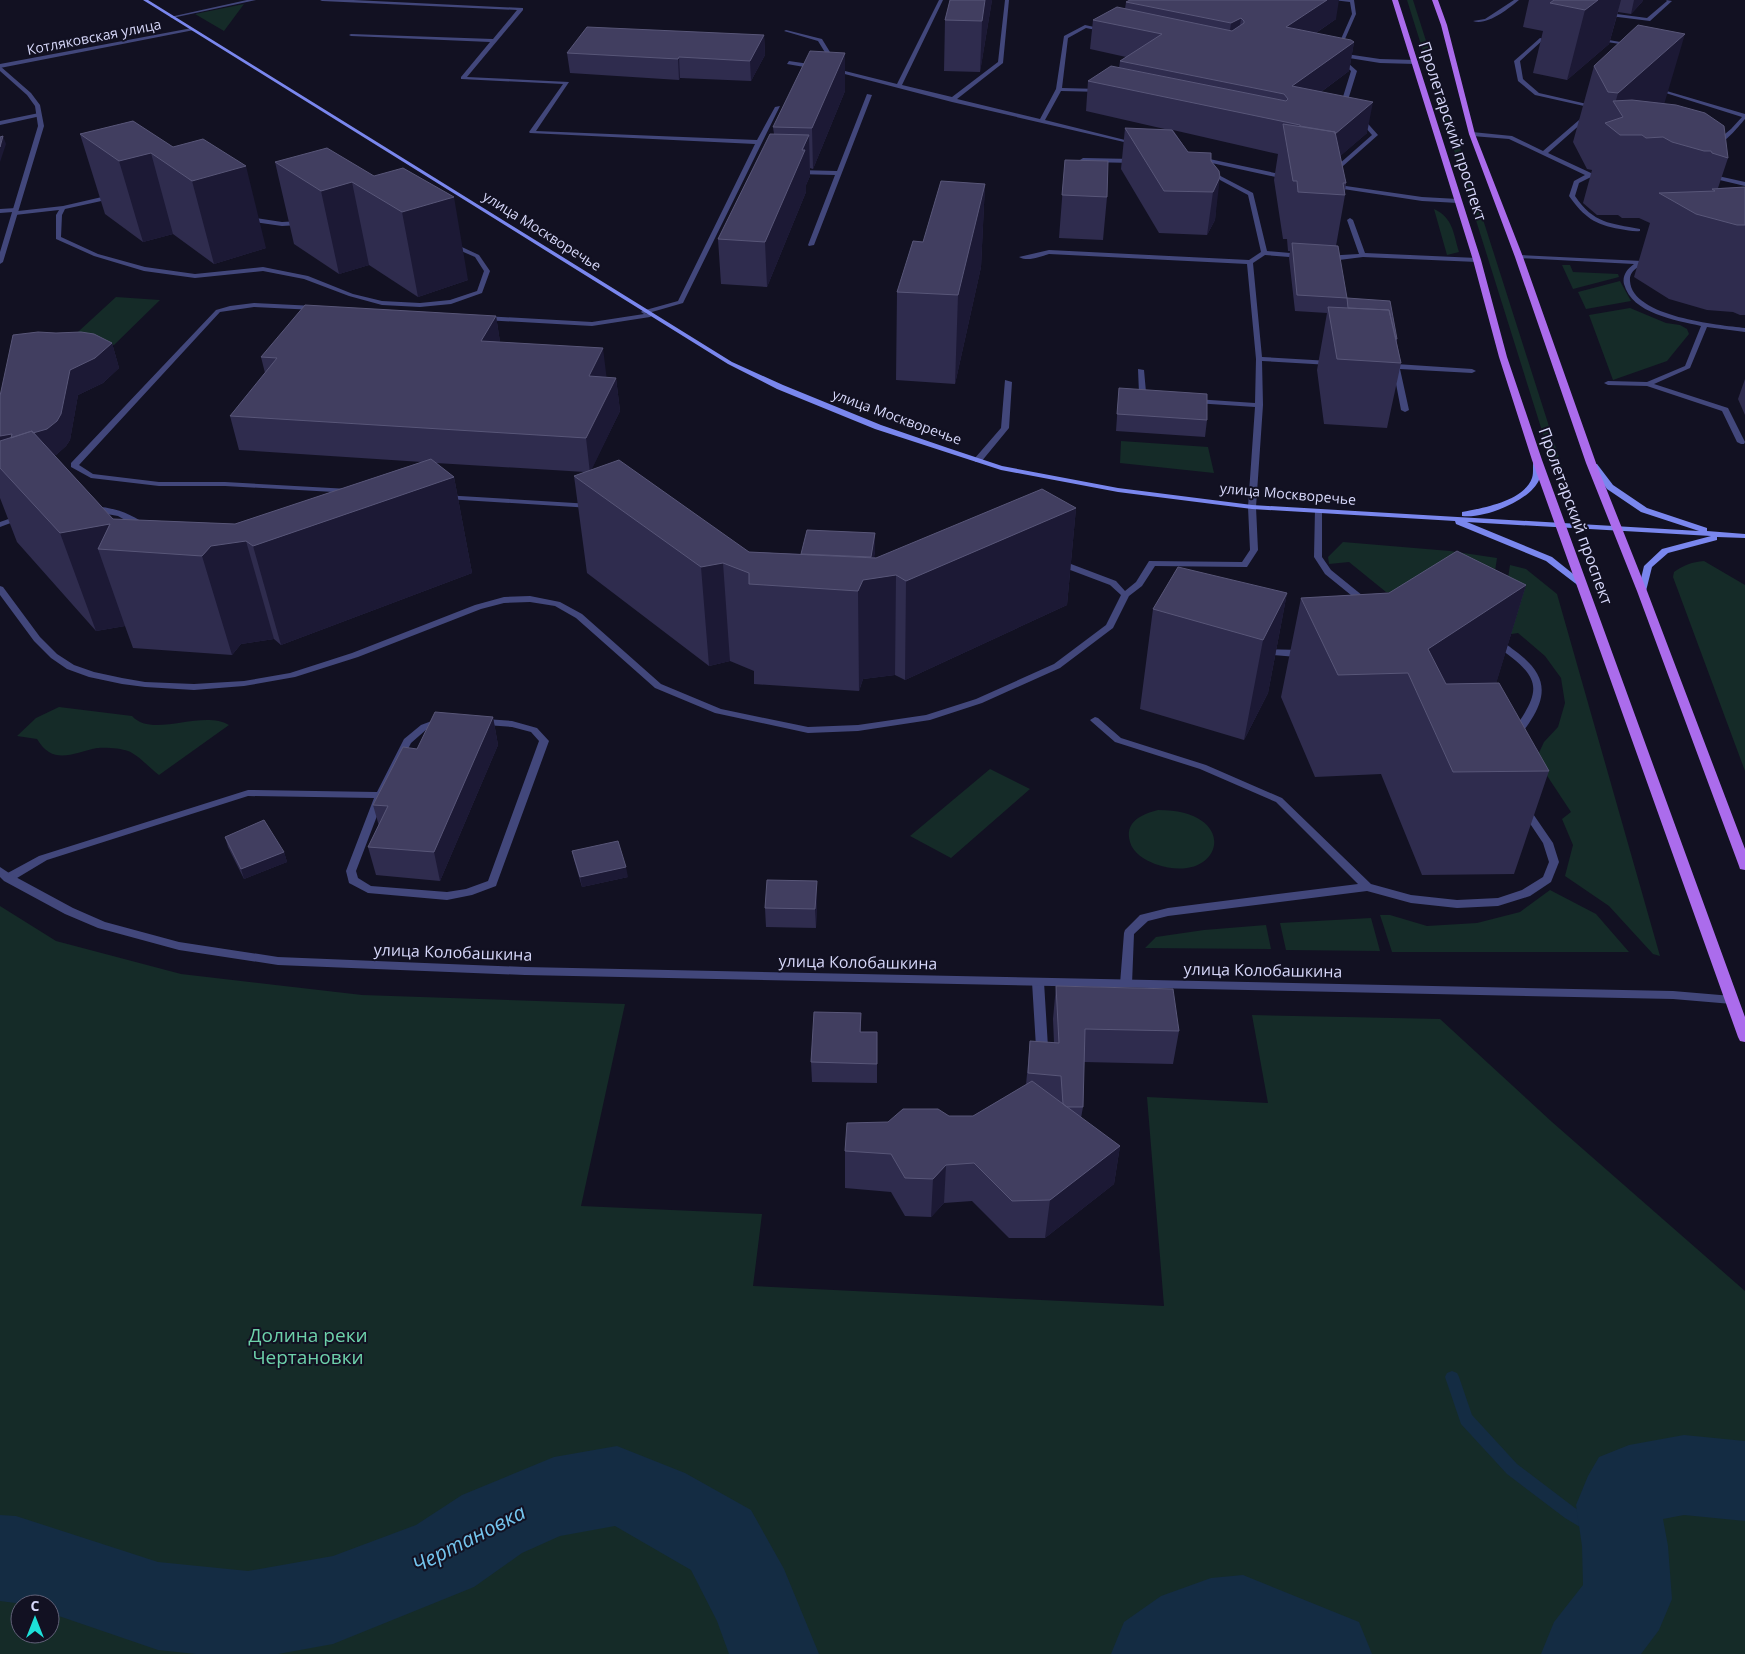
<svg xmlns="http://www.w3.org/2000/svg" width="1745" height="1654" font-family="'Open Sans',sans-serif">
<style>
.green{fill:#152b28;fill-rule:evenodd}
.lines{fill:none;stroke-linecap:round;stroke-linejoin:round}
.stream{fill:#142c43;fill-rule:evenodd}
.river{fill:#142c43;fill-rule:evenodd}
.service{fill:#42477b;fill-rule:evenodd}
.minor{fill:#42477b;fill-rule:evenodd}
.tertiary{fill:#42477b;fill-rule:evenodd}
.secondary{fill:#7a87ee;fill-rule:evenodd}
.primary{fill:#ab6cec;fill-rule:evenodd}
.wall{fill:#2f2c4e}
.shaded-wall{fill:#1c1935}
.building{fill:#413e60;stroke:#585678}
.labels{text-anchor:middle;stroke-width:4;stroke-linejoin:round;paint-order:stroke}
.far-street-label{font-size:14px;fill:#d7d8fa;stroke:#121122}
.street-label{font-size:16px;fill:#d7d8fa;stroke:#121122}
.near-park-label{font-size:19px;fill:#6dd1aa;stroke:#121122}
.near-water-label{font-size:21px;font-style:italic;fill:#73c4ed;stroke:#121122}
</style>
<rect width="100%" height="100%" fill="#121122"/>
<path class="green" d="M1407,0H1413L1562,467L1553,466Z
M244,4L224,31L195,14Z
M1434,209C1453,218 1453,232 1459,252L1447,255Z
M1562,265H1570L1573,272L1618,274L1619,277L1573,289Z
M1620,281L1631,301L1586,309L1578,292Z
M116,297L160,300L114,345L67,342Z
M1630,308L1666,323L1680,325L1687,329L1689,334L1667,361L1613,380L1589,315Z
M1121,441L1208,447L1214,473L1120,463Z
M1343,542L1450,551L1497,558L1486,630L1435,599L1386,592L1349,562L1329,564L1328,557Z
M1704,561L1745,585V771L1673,577L1674,572C1684,565 1692,562 1704,561Z
M1510,565L1526,569L1557,594L1660,956L1653,954L1609,906L1565,876L1573,845L1562,819L1571,812L1536,759L1544,742L1558,727L1565,703L1561,678L1545,656L1518,633L1499,636Z
M59,707L132,716C153,739 201,709 229,725L159,775C151,769 137,754 128,751C121,748 104,747 97,748C73,753 53,766 37,739L17,736L36,718Z
M990,769L1030,789L951,858L910,836Z
M1158,810C1244,810 1222,888 1155,864C1145,860 1133,853 1130,842C1124,822 1142,814 1158,810Z
M1550,890L1596,914L1629,952H1392L1380,915H1390L1427,926L1477,923L1520,912Z
M0,906L56,941L181,974L362,995L625,1004L581,1206L762,1214L753,1286L1164,1306L1147,1097L1268,1103L1252,1015L1440,1019L1552,1122L1745,1291V1654H0ZM20,1604H50V1634H20Z
M1371,918L1380,951L1286,950L1280,923Z
M1266,925L1271,949L1145,948L1156,937L1204,930Z"/>
<g class="lines">
<path class="stream" d="M1452,1371L1457,1373L1459,1377L1472,1415L1517,1464L1575,1508L1630,1541L1632,1546L1630,1551L1625,1553L1620,1551L1565,1518L1507,1474L1461,1424L1445,1377L1447,1373Z"/>
<path class="river" d="M1684,1435L1745,1441V1521L1684,1515L1663,1519L1668,1546L1672,1599L1659,1630L1641,1654H1541L1554,1622L1583,1585L1582,1546L1576,1505L1588,1476L1599,1457L1629,1445Z
M617,1446L685,1473L751,1510L784,1569L819,1654H729L717,1621L691,1570L615,1526L560,1536L522,1553L474,1587L333,1644L278,1654H196L158,1650L50,1613V1604H23L0,1601V1515L16,1516L158,1562L248,1571L333,1556L416,1525L462,1495L554,1457Z
M1243,1575L1359,1622L1372,1654H1111L1124,1622L1161,1596L1211,1578Z"/>
<path class="service" d="M247,0H256L172,18L170,17Z
M320,0H353L523,8V10L467,77L569,82L536,131L757,140L775,107L780,106L683,303L645,314H652L653,315L650,317L592,326L484,320L481,318L484,316L592,322L644,314L641,312L642,311L678,301L755,144L530,133L529,132L563,84L461,79V77L490,42L351,36L349,35L351,34L493,39L517,10L322,1Z
M939,0H943L902,85L952,97L998,62L1005,0H1009L1003,63L957,99L1040,119L1056,89L1064,36L1085,25L1108,30L1106,32L1086,28L1068,38L1062,88L1100,89L1102,90V92L1061,91L1045,120L1137,143V145L952,102L837,72L818,41L784,31L786,30L822,39L841,70L897,84Z
M1333,0H1354L1356,14L1345,39L1346,54L1380,59L1415,60L1418,62L1415,64L1380,63L1349,58L1348,63L1357,71L1348,100L1353,107L1350,109L1342,100L1351,71L1342,63L1345,57L1340,55L1341,39L1352,14L1350,2Z
M1514,0H1519C1508,9 1487,26 1473,21L1485,19Z
M1666,0L1672,1L1650,21L1610,16L1606,18L1604,17L1609,13L1647,18L1667,1Z
M1540,38L1544,39L1520,61L1523,79L1539,93L1600,107L1548,153L1591,173H1606V175L1591,177L1579,183L1575,196C1594,224 1610,223 1640,229V231C1634,232 1627,230 1620,229C1595,225 1584,217 1569,196L1574,181L1585,175L1509,139L1472,136L1469,134L1472,132L1512,136L1543,151L1593,108L1535,95L1518,81L1514,61Z
M1597,38L1632,44L1634,45L1632,46L1595,40Z
M789,61L816,65L819,67L816,69L787,64Z
M1653,87L1745,114V119C1738,127 1724,145 1714,145V143L1731,129L1742,117L1653,89Z
M867,94L872,95L814,245L809,246L808,245L835,175L797,174L794,172L797,170L837,171Z
M39,113L41,114V116L0,125V121Z
M1358,117H1362L1378,135L1334,174H1330V172L1372,135L1358,119Z
M1200,157L1289,176L1292,178L1289,180L1198,160L1197,159Z
M1083,158L1134,159L1137,161L1134,163L1086,162L1085,172L1082,174L1079,172L1080,160Z
M1209,170L1253,193L1267,251L1302,254L1305,256L1302,258L1265,255L1253,263L1262,357L1330,361L1334,363L1330,365L1262,361L1263,405L1256,507L1258,550L1247,567H1244L1155,566L1142,586L1129,596L1113,628L1060,668L982,703L930,720L858,731L808,733L715,713L655,688L576,618L555,606L530,602L504,603L481,609L358,657L295,677L244,686L194,690L145,687L122,684L89,677L67,669L51,658L34,641L0,595V586L3,587L40,637L57,654L74,665L94,672L122,678L145,682L194,684L244,681L290,673L352,653L475,605L504,597L530,596L560,602L582,614L661,684L721,709L808,727L858,725L926,715L976,699L1054,664L1106,625L1121,595L1110,585L1057,565V561H1063L1116,581L1125,591L1136,582L1149,561L1242,562L1250,550L1248,507L1255,407L1195,403L1191,401L1195,399L1255,403L1256,359L1247,264L1049,254C1039,257 1028,262 1019,257L1049,250L1249,260L1261,252L1248,195L1207,173L1206,172Z
M1709,174L1745,182V186L1707,177L1706,176Z
M1332,184L1422,197L1458,199L1461,201L1458,203L1422,201L1330,187L1329,186Z
M141,192L181,197L215,212L282,222L317,220L362,212L419,234L449,241L479,255L490,271L482,293L451,304L420,307L382,305L349,296L304,279L263,271L195,278L144,271L94,256L56,239V215L59,210L15,215L13,214V212L0,213V209L16,208L18,211L63,206L115,194ZM141,196L178,200L214,216L282,226L317,224L361,216L415,237L445,244L475,257L484,271L477,291L450,300L420,303L382,301L353,294L308,276L263,267L195,274L145,267L98,254L61,237L62,215L65,209L115,198Z
M1350,218L1353,220L1365,253L1477,258L1480,260L1477,262L1363,257L1339,260L1324,258V256C1336,255 1347,255 1359,254L1347,220Z
M1519,255L1642,261L1651,260V262C1642,265 1629,269 1630,281C1632,317 1719,325 1745,328V332L1707,327L1690,368L1654,384L1728,408L1745,442L1744,444H1741L1737,442L1722,411L1647,386L1608,385L1604,383L1608,381L1647,382L1685,366L1701,326C1676,320 1632,314 1624,284C1622,276 1627,269 1634,264L1517,258V256Z
M254,303L315,306L318,308L315,310L254,307L220,312L79,465L93,474L159,482H225L349,489L353,491L352,493L225,486H159L91,478L71,467V463L216,310L230,306Z
M1396,364L1472,369L1476,371L1472,373L1400,369L1409,410L1405,412L1401,410L1393,368L1383,366L1387,364Z
M1138,369L1144,370L1146,392L1153,396V400H1147L1139,393Z
M1005,380L1012,382L1009,428L981,462H975V458L1001,428Z
M443,495L591,504L595,506L591,508L446,499H443Z
M90,507C108,505 135,514 148,527L147,529H141L118,516L90,511Z
M1315,509H1318L1322,511V557L1331,570L1368,600L1369,602L1368,604H1362L1325,574L1314,557Z
M17,516H23L24,518L0,527V522Z
M1495,638C1503,641 1511,648 1518,653C1544,673 1549,692 1531,720C1527,726 1522,735 1515,737L1510,734C1547,686 1539,676 1492,643L1491,641Z
M1263,649L1301,650L1305,653L1297,657L1260,654L1259,652Z
M445,716L512,721L537,728L549,741L497,883L496,886L472,895L447,900L368,893L349,883L346,871L374,798L248,796L47,860L12,881L8,882L3,878L4,875L39,856L248,790L377,792L404,739L421,725ZM446,722L512,727L531,732L539,741L488,881L466,889L447,892L371,886L358,878L356,871L385,795L411,743L427,729Z
M1095,717L1098,718L1121,738L1206,765L1282,798L1371,884L1411,895L1457,900L1498,898L1522,890L1543,877L1549,862L1543,843L1521,810L1526,807L1529,808L1553,843L1559,862L1551,882L1530,896L1498,906L1457,908L1411,903L1367,891L1168,916L1148,921L1134,934L1132,984L1130,987H1122L1120,984L1124,933L1125,930L1140,915L1168,908L1358,884L1276,802L1200,769L1115,742L1092,722L1090,720Z
M1038,978L1042,979L1044,982L1048,1047L1046,1050L1042,1051L1038,1050L1036,1047L1032,982L1034,979Z"/>
<path class="minor" d="M0,66L31,93L40,105L44,126L3,262L0,264V252L38,126L35,106L27,95L0,71Z
M0,867L12,875L73,908L105,922L179,942L278,957L525,967L1673,991L1732,996L1736,997L1738,1000L1736,1003L1732,1004L1673,999L525,975L278,965L179,950L98,928L65,914L4,881L0,877Z"/>
<path class="tertiary" d="M192,28L194,30L0,68V64Z"/>
<path class="secondary" d="M143,0H148L732,362L783,385L881,425L948,448L1002,466L1118,488L1252,505L1699,531L1641,512L1607,489L1590,466L1594,464H1597L1613,485L1647,508L1707,528V531L1745,534V538L1717,537V540L1668,553L1652,567L1646,591L1642,594L1638,591L1644,566L1662,549L1711,536L1467,522L1552,557L1587,585V589L1584,590L1546,561L1456,524L1455,521L1252,509L1118,492L1001,470L875,429L777,389L728,364Z
M1534,458H1537L1541,460C1540,466 1541,474 1539,480C1530,501 1484,519 1462,516V512C1482,508 1524,501 1532,478C1534,472 1532,465 1534,458Z"/>
<path class="primary" d="M1392,0H1398L1481,260L1507,357L1542,460L1745,1017V1042L1740,1041L1738,1037L1532,460L1499,357L1473,260Z
M1432,0H1438L1447,25L1475,134L1523,257L1596,463L1647,591L1745,849V870L1740,869L1739,866L1637,591L1586,463L1515,257L1469,134L1441,25Z"/>
</g>
<path class="wall" d="M992,0L980,72L944,71L945,20Z
M1529,0H1643L1642,2L1631,14L1618,12L1609,44L1567,80L1533,73L1543,31L1523,27Z
M1126,2L1336,19L1316,33L1354,42L1349,71L1321,92L1367,133L1340,156L1346,183L1345,192V195L1336,246L1347,298L1397,339V343L1401,363L1387,428L1324,424L1317,370L1327,313L1295,311L1289,258L1290,251H1288L1287,239H1283L1274,180L1278,154L1173,130L1188,152L1211,161L1219,171L1215,220L1207,235L1159,233L1121,169L1125,128L1169,130L1086,111L1088,81L1119,68L1120,61L1126,57L1090,49L1093,20L1125,9Z
M764,35L765,55L751,81L680,78L679,80L570,73L567,53Z
M845,53V91L813,169L810,168V176L806,185V192L767,287L721,284L718,239L774,134L773,127Z
M1594,66L1664,104L1728,158L1718,188L1745,187V315H1740L1733,312L1707,310L1669,299L1634,277L1650,223L1639,218H1622L1618,215H1597L1583,203L1592,170L1587,169L1573,142Z
M133,121L266,248L214,264L173,234L143,242L105,214L80,134Z
M1065,160L1107,197L1103,240L1059,238Z
M275,162L374,176L468,280L418,297L369,265L339,274L294,244Z
M985,184L981,267L955,384L896,380L897,292L923,242Z
M496,316L500,342L606,377L616,378L620,411L591,470L749,552L801,554L875,533V551L874,557L876,558L1076,508L1067,605L905,680L895,675L863,679L859,691L754,684V671L730,661L709,666L587,573L574,476L585,472L436,463L454,477L472,573L281,645L274,639L241,644L232,655L133,648L125,626L96,631L17,542L0,498V396L56,333L112,343L119,368L103,383L78,395L70,440L66,446L56,455H54L113,519L235,524L422,462L239,450L230,416L265,373L261,357Z
M1745,379V415L1738,399Z
M1119,388L1207,420L1205,437L1116,431Z
M1526,585L1496,683L1549,771L1514,874L1422,875L1381,774L1315,777L1281,697L1301,598L1389,593Z
M1287,593L1268,693L1244,740L1140,709L1153,609Z
M493,717L498,745L440,881L376,875L368,847L379,826L373,805L417,749Z
M225,837L284,852L287,862L244,879L228,847Z
M572,851L628,877L582,887L574,860Z
M817,900L816,928L766,927L765,908Z
M1056,986L1179,1031L1173,1064L1084,1062L1083,1107L1081,1118L1120,1146L1114,1184L1045,1238H1009L972,1201L944,1203L931,1217L905,1216L891,1192L845,1188V1151L888,1122L949,1116H973L1026,1085L1030,1041L1054,1043L1053,1019Z
M861,1013V1032H877V1083L812,1082L811,1062Z"/>
<path class="shaded-wall" d="M985,0H992L980,72L982,21Z
M1327,0H1339L1336,19L1282,56L1286,27Z
M1593,0H1621L1609,44L1567,80L1585,10Z
M1634,0H1643L1642,2L1631,14Z
M1241,18L1237,47L1227,52L1231,23Z
M1685,34L1663,108L1623,117L1615,104L1618,93Z
M764,35L765,55L751,81L750,61Z
M1354,42L1349,71L1287,117L1292,86Z
M845,53V91L813,169L812,128Z
M679,57L680,78L679,80L678,59Z
M1373,102L1367,133L1323,171L1327,140Z
M809,135L810,176L806,185V192L767,287L765,242Z
M3,136L6,144L0,162V147Z
M151,153L173,234L143,242L119,161Z
M246,166L266,248L214,264L192,181Z
M1220,177L1215,220L1207,235L1213,192Z
M352,182L369,265L339,274L321,191Z
M985,184L981,267L955,384L958,295Z
M454,197L468,280L418,297L402,212Z
M496,316L501,348L481,341Z
M112,343L119,368L103,383L78,395L70,440L66,446L56,455L20,466L0,460V436L70,370Z
M603,348L607,381L589,376Z
M616,378L620,411L590,473L586,438Z
M454,477L472,573L281,645L253,546Z
M1076,508L1067,605L905,680L906,581Z
M110,524L98,549L125,626L96,631L60,533Z
M875,533V551L871,579L896,575L895,675L863,679L859,691L858,591L870,563Z
M246,541L274,639L241,644L232,655L202,556L211,546Z
M723,563L730,661L709,666L701,567Z
M1526,585L1496,684L1433,728L1428,649Z
M1287,593L1268,693L1244,740L1263,640Z
M493,717L498,745L440,881L434,852Z
M284,852L287,862L244,879L241,869Z
M626,867L628,877L582,887L580,877Z
M817,881V900L816,928L815,909Z
M1120,1146L1114,1184L1045,1238L1050,1200Z
M946,1165L944,1203L931,1217L933,1179Z"/>
<path class="building" d="M950,0H985L982,21L945,20Z
M1130,0H1327L1286,27L1351,40L1354,42L1292,86L1373,102L1335,134V132L1300,126V125L1088,81L1111,66L1286,101L1288,99L1284,94L1120,61L1162,34L1093,20L1117,7L1232,31L1244,23V21L1241,18L1231,23L1126,2Z
M1554,0H1598L1585,10L1550,3Z
M1638,25L1685,34L1618,93L1608,92L1594,66Z
M587,27L764,35L750,61L679,57L678,59L567,53Z
M810,51L845,53L812,128L773,127Z
M1632,100L1676,105L1705,113L1724,126L1728,158L1712,153L1711,151H1704L1672,142L1663,137L1646,138L1642,135H1620L1605,123L1623,117L1613,101Z
M133,121L173,147L203,139L246,166L192,181L151,153L119,161L80,134Z
M1283,124L1335,132L1346,183H1343L1345,195L1298,192L1297,181H1293Z
M1125,128L1172,130L1188,152L1211,153V161L1219,171L1220,177L1213,192L1164,191Z
M770,134L809,135L802,150H805L765,242L718,239Z
M3,136L0,147V137Z
M327,148L374,176L403,168L454,197L402,212L352,182L321,191L275,162Z
M1065,160L1108,161L1107,197L1062,195Z
M941,181L985,184L958,295L897,292L913,241L923,242Z
M1745,187V225H1737L1696,214L1659,193L1715,191L1712,189Z
M1292,243L1338,246L1347,298L1297,295Z
M1347,298L1390,301L1397,339H1396L1389,310L1348,308Z
M305,305L496,316L481,341L603,348L589,376L616,378L586,438L230,416L277,358L261,357Z
M1328,307L1389,310L1401,363L1337,359Z
M38,332L56,333L81,332L94,334L112,343L95,358L70,370L61,414L57,421L47,429L33,433L32,431L11,438L12,434L0,436V396L13,335Z
M1119,388L1207,394V420L1117,414Z
M32,431L113,519L235,524L431,459L454,477L253,546L246,541L211,546L202,556L98,549L110,524L60,533L0,468V441Z
M619,460L749,552L876,558L1042,489L1076,508L906,581L896,575L863,580L858,591L749,584V573L723,563L701,567L574,476Z
M807,530L875,533L871,557L801,554Z
M1457,551L1526,585L1428,649L1446,684L1499,683L1549,771L1453,772L1408,673L1338,675L1301,598L1389,593Z
M1178,567L1287,593L1263,640L1153,609Z
M435,712L493,717L434,852L368,847L388,806L373,805L403,747L417,749Z
M264,820L284,852L241,869L225,837Z
M618,841L626,867L580,877L572,851Z
M767,880L817,881L815,909L765,908Z
M1056,986L1173,989L1179,1031L1085,1029L1083,1107H1067L1063,1104L1061,1076L1028,1073L1030,1041L1059,1043Z
M814,1012L861,1013L860,1032H877V1064L811,1062Z
M1032,1081L1120,1146L1050,1200L1012,1201L974,1163L946,1165L933,1179L905,1178L891,1154L845,1151L847,1123L888,1122L903,1109H938L949,1116H973Z"/>
<g class="labels">
<g class="far-street-label">
<text transform="translate(94 37) rotate(-11)" y="5">Котляковская улица</text>
<text transform="translate(542 231) rotate(32)" y="5">улица Москворечье</text>
<text transform="translate(897 417) rotate(20)" y="5">улица Москворечье</text>
<text transform="translate(1288 494) rotate(5)" y="5">улица Москворечье</text>
</g>
<g class="street-label">
<text transform="translate(1453 131) rotate(72)" y="6">Пролетарский проспект</text>
<text transform="translate(1576 516) rotate(70)" y="6">Пролетарский проспект</text>
<text transform="translate(453 952) rotate(2)" y="6">улица Колобашкина</text>
<text transform="translate(858 962) rotate(1)" y="6">улица Колобашкина</text>
<text transform="translate(1263 970) rotate(1)" y="6">улица Колобашкина</text>
</g>
<g class="near-park-label">
<text x="308" y="1342">Долина реки<tspan x="308" dy="22">Чертановки</tspan></text>
</g>
<g class="near-water-label">
<text transform="translate(469 1539) rotate(-27)" y="7">Чертановка</text>
</g>
</g>
<g transform="translate(35 1619)"><circle r="24" fill="#121122" stroke="#616178"/>
<path d="M0-4L9 19L0 12L-9 19Z" fill="#1de0d9"/>
<text y="-8" font-size="14" font-weight="bold" text-anchor="middle" fill="#d7d8fa">С</text>
</g>
</svg>
